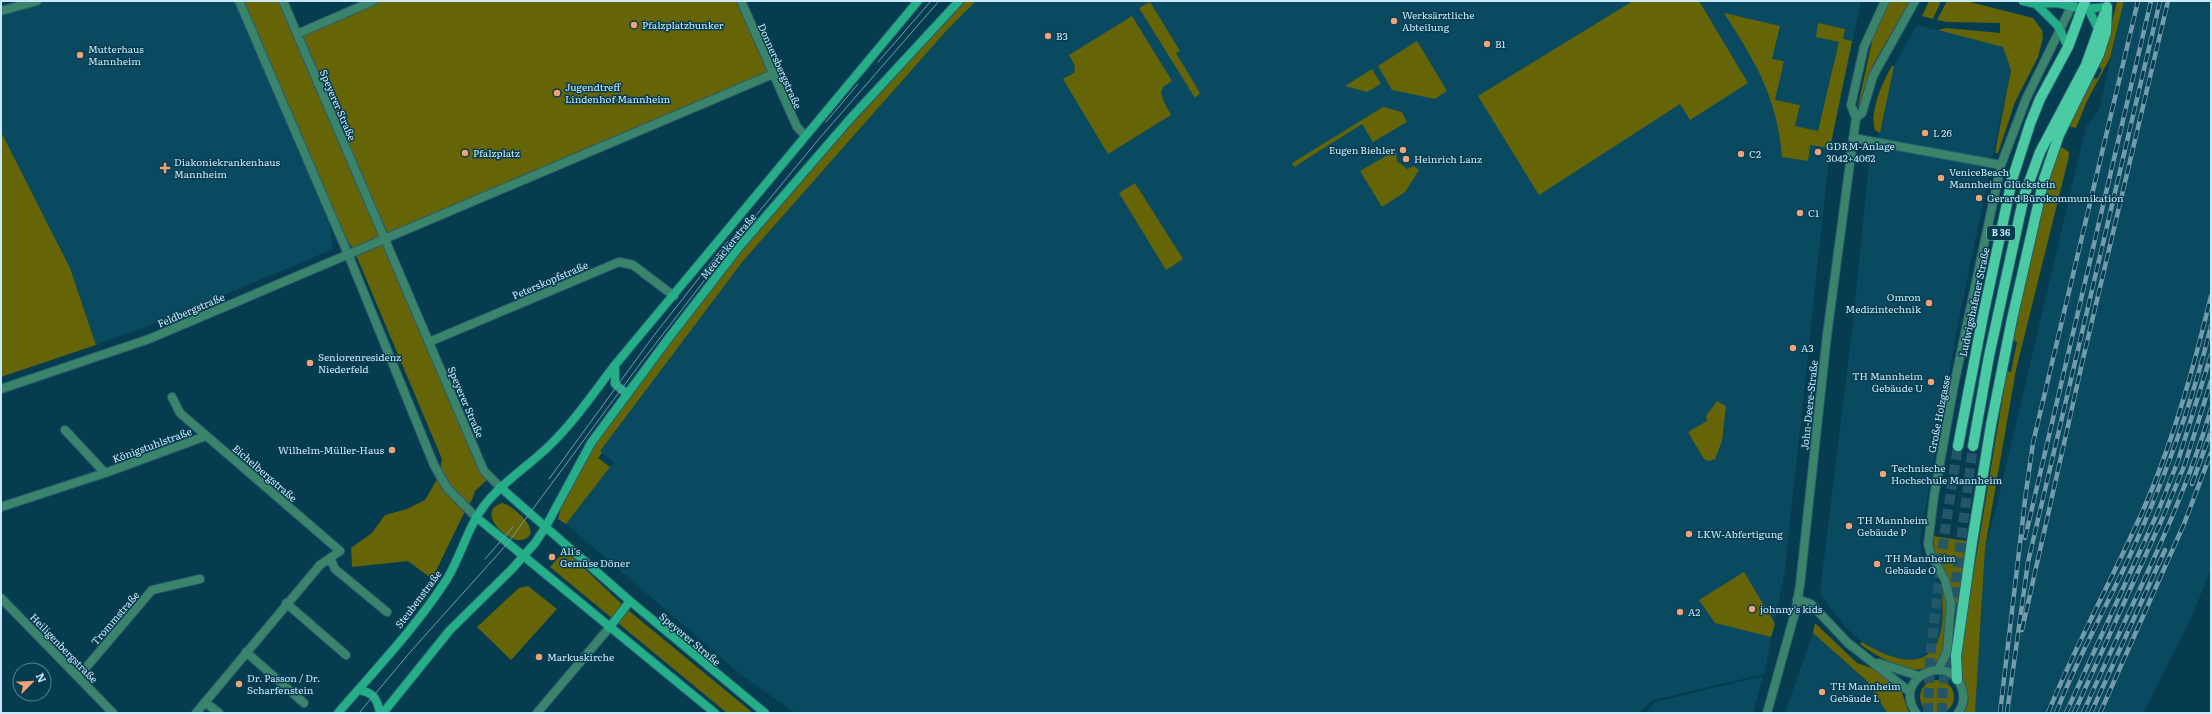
<svg xmlns="http://www.w3.org/2000/svg" width="2212" height="714" font-family="Literata,serif">
<style>
.built{fill:#0a4a60}
.green{fill:#656508}
.lines{fill:none;stroke-linecap:round;stroke-linejoin:round}
.primary-tunnel{stroke:#235668;stroke-width:10;stroke-dasharray:10 5;stroke-linecap:butt}
.street-casing{stroke:#295b6d;stroke-width:10}
.secondary-casing{stroke:#295b6d;stroke-width:10}
.primary-casing{stroke:#295b6d;stroke-width:12}
.street{stroke:#3a846c;stroke-width:8}
.secondary{stroke:#25af89;stroke-width:8}
.primary{stroke:#4bcba4;stroke-width:10}
.tram{stroke:#729bac;stroke-width:1}
.rail-casing{stroke:#729bac;stroke-width:4.5}
.rail{stroke:#063c4f;stroke-width:3;stroke-dasharray:9;stroke-linecap:butt}
.poi-dot{fill:#f0a278;stroke:#063c4f;stroke-width:1.5}
.labels{text-anchor:middle;stroke-width:3;stroke-linejoin:round;paint-order:stroke}
.shield{fill:#063c4f;stroke:#8fb5c5;stroke-width:1}
.shield-label{font-size:9px;font-weight:bold;fill:#cae9f8}
.poi-label{font-size:10px;fill:#cae9f8;stroke:#063c4f;text-anchor:start}
.street-label{font-size:10px;fill:#cae9f8;stroke:#063c4f}
</style>
<rect width="100%" height="100%" fill="#063c4f"/>
<path class="built" d="M37,1H239L327,204L333,249L169,318L96,345L70,268L1,132V11Z
M976,1H1861L1830,148L1785,569L1764,674L1653,700L1638,713H795L740,674L566,524L614,462L599,451L743,261L947,30Z
M2124,1H2211V569L2192,616L2143,713H1975L1985,548L1996,509L2086,127L2099,110Z
M1917,25L2003,46L2011,70L1958,323L1922,528L1920,543L1922,555L1926,565L1942,589V626L1938,640L1930,651L1918,659L1905,661L1883,654L1862,642L1844,626L1820,593L1854,314L1869,163L1880,133L1894,66Z
M1813,633L1868,682L1887,713H1785Z
M1763,676L1753,713H1646L1655,702Z"/>
<path class="green" d="M239,1H283L297,34L373,1H741L770,72L388,234L308,58L488,479L475,491L472,500L466,509L432,579L408,561L352,567L351,548L372,533L385,515L407,509L425,500L439,476L442,459L356,255L327,204Z
M963,1H976L947,30L743,261L600,451L602,453L598,458L610,467L566,524L558,519L561,507L594,444L679,328L775,209Z
M1633,1H1699L1748,83L1690,120L1680,104L1539,195L1478,96Z
M1889,1H1910L1873,65L1857,110L1873,37Z
M1929,1H1941L1933,19L1922,16Z
M1947,1H1966L2033,18L2042,30L2043,38L2038,57L2015,102L1998,153H1995L2011,70L2003,47L1938,30L1946,28L2000,33V23L1947,22L1937,20Z
M2117,1H2124L2110,58L2087,101L2076,128L2067,126L2092,77L2097,79L2102,69L2097,66L2110,31Z
M1150,2L1180,51L1176,53L1200,93L1195,98L1139,8Z
M1724,13L1780,26L1772,59L1784,61L1775,100L1800,105L1795,126L1818,131L1839,42L1816,37L1818,23L1845,29L1843,39L1852,41L1830,148L1810,145L1808,161L1782,157C1777,97 1756,63 1724,13Z
M1132,16L1172,81L1163,87L1161,93L1163,100L1171,115L1108,154L1063,79L1074,73L1075,66L1069,55Z
M1417,41L1447,91L1435,99L1392,90L1378,66Z
M1892,66H1894L1880,133L1875,130C1869,112 1883,81 1892,66Z
M1372,69L1381,84L1367,92L1345,86Z
M1383,107L1402,112L1407,122L1373,142L1362,124L1294,167L1292,163Z
M1,132L70,268L96,345L1,377Z
M2060,146L2069,152V156L2016,370L1985,548L1975,713H1964C1974,696 1964,689 1961,674C1960,668 1960,661 1960,655L2007,371L2011,372L2017,342L2013,340L2052,165Z
M1393,152L1396,153L1397,161L1407,169L1414,166L1419,170L1405,192L1382,207L1360,171Z
M1135,183L1183,259L1166,270L1119,193Z
M1717,401L1726,406L1722,441L1715,459L1709,461L1704,459L1688,432L1707,421L1706,416Z
M502,503C513,505 547,535 521,540C509,543 474,512 502,503Z
M1933,536L1967,541L1958,609H1955L1950,585L1934,554Z
M565,550L628,610L753,713H727L550,567Z
M1744,572L1775,624L1771,637L1715,623L1699,600Z
M528,586L557,609L511,660L477,627L519,588Z
M1943,589C1948,604 1947,619 1945,634C1944,640 1944,647 1942,652C1928,689 1879,658 1860,644L1862,642C1893,661 1934,676 1942,625C1944,613 1941,599 1943,589Z
M1815,623L1857,663L1874,669L1901,690L1909,713H1887L1868,682L1813,633Z
M1920 697a17 17 0 1 1 34 0a17 17 0 1 1-34 0Z"/>
<g class="lines">
<path class="primary-tunnel" d="M1952,612L1973,446
M1928,713L1930,658L1944,537L1958,446
M1942,713V696L1947,651"/>
<defs>
<path id="street" d="M239,1L348,254L434,465L447,488L476,517
M283,1L484,471L500,487
M741,1L797,127L805,135
M1,11L37,1
M297,34L373,1
M1856,118L1862,113L1873,76L1915,1
M1853,138L2001,165
M429,342L619,262L633,265L674,296
M1,389L149,339L773,74
M172,397L180,413L340,551L320,565L196,713
M65,430L105,473
M1,507L105,473L206,436
M330,558L335,569L387,612
M1,598L113,713
M1797,599L1811,604L1848,643L1910,692
M286,603L346,655
M246,652L304,703
M1878,663L1919,676
M1938,670L1947,652L1951,604L1945,580L1931,555L1928,544L1934,496L1954,385L2001,165L2026,99L2074,1
M78,677L152,590L200,579
M205,702L219,713
M537,713L609,628
M1767,713L1796,609L1800,585L1827,335L1856,118L1851,105L1864,47L1885,1
M1916,713C1891,676 1952,651 1962,689C1965,698 1963,706 1958,713"/>
<path id="secondary" d="M2023,1L2036,4L2057,3L2083,9L2107,7
M2036,4L2058,26L2068,47
M2087,6L2099,31
M615,366V384L627,394
M500,487L630,601L765,713
M476,517L715,713
M609,628L630,601
M358,690C373,692 377,698 380,713
M338,713C375,670 416,627 447,579C462,554 468,525 487,502C506,479 530,465 550,445C575,421 594,392 615,365L918,1
M383,713L450,630L512,569L535,543L545,528L591,443L668,339L740,246L849,120L959,1"/>
<path id="primary" d="M1958,446L1983,316L2012,180L2030,124L2040,99L2068,47L2085,1
M1973,446L1989,356L2024,196L2040,152L2086,65L2104,15
M1957,679L1956,656L1972,542L1991,425L2012,319L2044,179L2059,135L2099,54L2106,32L2107,7"/>
</defs>
<use href="#street" class="street-casing"/>
<use href="#secondary" class="secondary-casing"/>
<use href="#primary" class="primary-casing"/>
<use href="#street" class="street"/>
<use href="#secondary" class="secondary"/>
<use href="#primary" class="primary"/>
<path class="tram" d="M878,62L931,1
M826,122L858,84
M549,479L652,338L728,241
M485,559L513,527
M359,713L412,650L507,544L640,364L730,247L818,140L939,1"/>
<defs>
<path id="rail" d="M2192,484L2211,431
M2025,538L2151,1
M2022,630L2083,359L2168,1
M2000,713L2026,492L2033,443L2138,1
M2007,713L2028,562L2160,1
M2048,713C2077,641 2116,573 2147,501C2175,435 2194,366 2211,296
M2056,713C2076,661 2103,613 2127,562C2162,486 2191,408 2211,326
M2066,713L2157,514L2178,461L2211,355
M2074,713L2163,517L2185,464L2211,381
M2083,713C2127,612 2180,515 2211,409
M2091,713L2165,550
M2100,713L2184,524L2211,453"/>
</defs>
<use href="#rail" class="rail-casing"/>
<use href="#rail" class="rail"/>
</g>
<g class="poi-dot">
<circle cx="1394" cy="21" r="4"/>
<circle cx="634" cy="25" r="4"/>
<circle cx="1048" cy="36" r="4"/>
<circle cx="1487" cy="44" r="4"/>
<circle cx="80" cy="55" r="4"/>
<circle cx="557" cy="93" r="4"/>
<circle cx="1925" cy="133" r="4"/>
<circle cx="1403" cy="150" r="4"/>
<circle cx="1818" cy="152" r="4"/>
<circle cx="465" cy="153" r="4"/>
<circle cx="1741" cy="154" r="4"/>
<circle cx="1406" cy="159" r="4"/>
<path d="M163 162h4v4h4v4h-4v4h-4v-4h-4v-4h4z"/>
<circle cx="1941" cy="178" r="4"/>
<circle cx="1979" cy="198" r="4"/>
<circle cx="1800" cy="213" r="4"/>
<circle cx="1929" cy="303" r="4"/>
<circle cx="1793" cy="348" r="4"/>
<circle cx="310" cy="363" r="4"/>
<circle cx="1931" cy="382" r="4"/>
<circle cx="392" cy="450" r="4"/>
<circle cx="1883" cy="474" r="4"/>
<circle cx="1849" cy="526" r="4"/>
<circle cx="1689" cy="534" r="4"/>
<circle cx="552" cy="557" r="4"/>
<circle cx="1877" cy="564" r="4"/>
<circle cx="1752" cy="609" r="4"/>
<circle cx="1680" cy="612" r="4"/>
<circle cx="539" cy="657" r="4"/>
<circle cx="239" cy="684" r="4"/>
<circle cx="1822" cy="692" r="4"/>
</g>
<g class="labels">
<rect class="shield" x="1987" y="226" width="28" height="14" rx="3"/>
<g class="shield-label">
<text x="2001" y="236">B 36</text>
</g>
<g class="poi-label">
<text x="1402" y="19">Werksärztliche<tspan x="1402" dy="12">Abteilung</tspan></text>
<text x="642" y="29">Pfalzplatzbunker</text>
<text x="1056" y="40">B3</text>
<text x="1495" y="48">B1</text>
<text x="88" y="53">Mutterhaus<tspan x="88" dy="12">Mannheim</tspan></text>
<text x="565" y="91">Jugendtreff<tspan x="565" dy="12">Lindenhof Mannheim</tspan></text>
<text x="1933" y="137">L 26</text>
<text x="1826" y="150">GDRM-Anlage<tspan x="1826" dy="12">3042+4062</tspan></text>
<text x="1395" y="154" text-anchor="end">Eugen Biehler</text>
<text x="473" y="157">Pfalzplatz</text>
<text x="1749" y="158">C2</text>
<text x="1414" y="163">Heinrich Lanz</text>
<text x="174" y="166">Diakoniekrankenhaus<tspan x="174" dy="12">Mannheim</tspan></text>
<text x="1949" y="176">VeniceBeach<tspan x="1949" dy="12">Mannheim Glückstein</tspan></text>
<text x="1987" y="202">Gerard Bürokommunikation</text>
<text x="1808" y="217">C1</text>
<text x="1921" y="301" text-anchor="end">Omron<tspan x="1921" dy="12">Medizintechnik</tspan></text>
<text x="1801" y="352">A3</text>
<text x="318" y="361">Seniorenresidenz<tspan x="318" dy="12">Niederfeld</tspan></text>
<text x="1923" y="380" text-anchor="end">TH Mannheim<tspan x="1923" dy="12">Gebäude U</tspan></text>
<text x="384" y="454" text-anchor="end">Wilhelm-Müller-Haus</text>
<text x="1891" y="472">Technische<tspan x="1891" dy="12">Hochschule Mannheim</tspan></text>
<text x="1857" y="524">TH Mannheim<tspan x="1857" dy="12">Gebäude P</tspan></text>
<text x="1697" y="538">LKW-Abfertigung</text>
<text x="560" y="555">Ali's<tspan x="560" dy="12">Gemüse Döner</tspan></text>
<text x="1885" y="562">TH Mannheim<tspan x="1885" dy="12">Gebäude O</tspan></text>
<text x="1760" y="613">johnny's kids</text>
<text x="1688" y="616">A2</text>
<text x="547" y="661">Markuskirche</text>
<text x="247" y="682">Dr. Passon / Dr.<tspan x="247" dy="12">Scharfenstein</tspan></text>
<text x="1830" y="690">TH Mannheim<tspan x="1830" dy="12">Gebäude L</tspan></text>
</g>
<g class="street-label">
<text transform="translate(780 66) rotate(66)" y="4">Donnersbergstraße</text>
<text transform="translate(338 105) rotate(67)" y="4">Speyerer Straße</text>
<text transform="translate(728 246) rotate(-51)" y="4">Meeräckerstraße</text>
<text transform="translate(550 280) rotate(-23)" y="4">Peterskopfstraße</text>
<text transform="translate(1974 302) rotate(-78)" y="4">Ludwigshafener Straße</text>
<text transform="translate(191 310) rotate(-23)" y="4">Feldbergstraße</text>
<text transform="translate(466 402) rotate(67)" y="4">Speyerer Straße</text>
<text transform="translate(1809 405) rotate(-84)" y="4">John-Deere-Straße</text>
<text transform="translate(1939 414) rotate(-79)" y="4">Große Holzgasse</text>
<text transform="translate(152 445) rotate(-20)" y="4">Königstuhlstraße</text>
<text transform="translate(265 473) rotate(41)" y="4">Eichelbergstraße</text>
<text transform="translate(418 599) rotate(-53)" y="4">Steubenstraße</text>
<text transform="translate(115 618) rotate(-49)" y="4">Trommstraße</text>
<text transform="translate(690 639) rotate(40)" y="4">Speyerer Straße</text>
<text transform="translate(64 648) rotate(46)" y="4">Heiligenbergstraße</text>
</g>
</g>
<rect width="2212" height="714" fill="none" stroke="#cae9f8" stroke-width="4"/>
<g transform="translate(32 682) rotate(66)"><circle r="19" fill="#063c4f" stroke="#548193"/>
<path d="M0-3L7 15L0 10L-7 15Z" fill="#f0a278"/>
<text y="-6" font-size="11" font-weight="bold" text-anchor="middle" fill="#cae9f8">N</text>
</g>
</svg>
